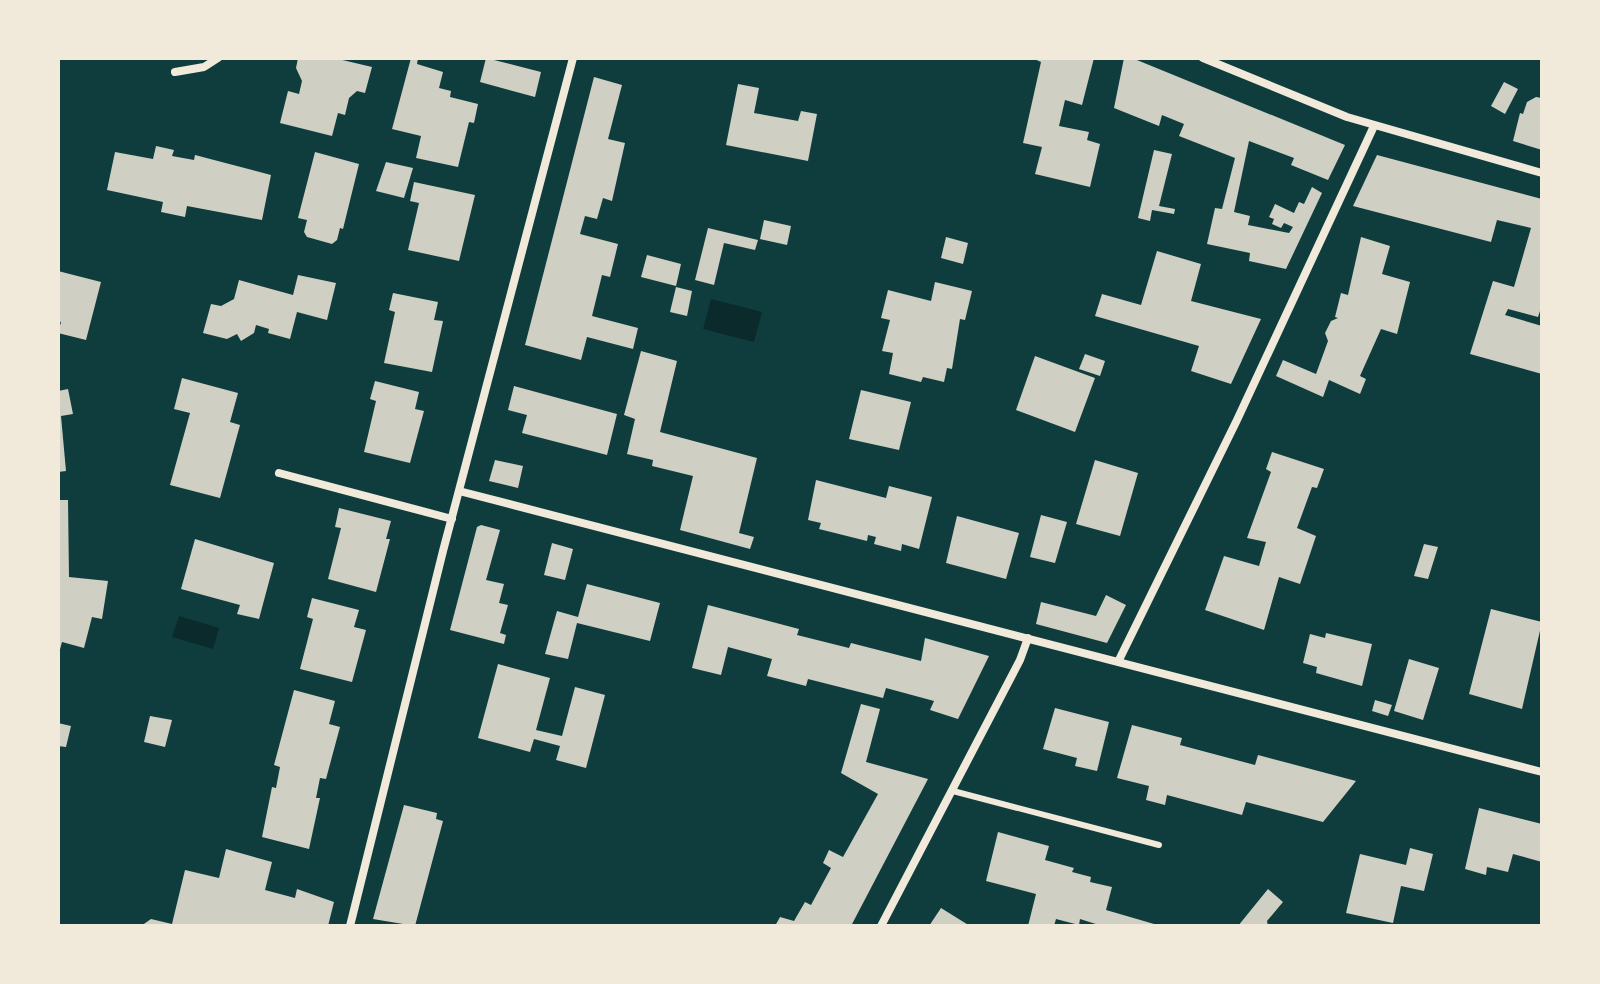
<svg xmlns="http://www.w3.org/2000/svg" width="1600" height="984" font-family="Signika,sans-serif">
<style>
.water{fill:#0a2a2b}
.building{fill:#cfcfc3}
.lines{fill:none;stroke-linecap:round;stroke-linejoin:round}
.service{stroke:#f1e9da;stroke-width:6}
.minor{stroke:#f1e9da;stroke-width:8}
</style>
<rect width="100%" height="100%" fill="#0f3d3e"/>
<path class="water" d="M711,299L762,312L754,342L703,329Z
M179,616L219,628L213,649L172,637Z"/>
<path class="building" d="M298,58H334L372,67L365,93L357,91L349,98L345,115L338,113L332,136L280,123L288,91L299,94L302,81L296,68Z
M411,58H418L417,64L443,72L439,88L451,91L450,97L478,104L474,123L469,122L458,167L416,158L421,136L392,129Z
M486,58L541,72L535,97L480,82Z
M1032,58H1094L1082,105L1065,100L1059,126L1089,132L1087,140L1100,144L1090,187L1035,174L1042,147L1023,143L1041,62Z
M1124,58H1132L1345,145L1328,180L1291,165L1294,158L1249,141L1234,212L1250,216L1248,225L1289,233L1293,227L1284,223L1281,228L1272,224L1274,219L1269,217L1275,204L1294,213L1299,202L1304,204L1312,187L1322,193L1286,269L1249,261L1250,253L1207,244L1215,208L1222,209L1235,158L1179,136L1184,124L1162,115L1159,126L1114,108Z
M594,77L622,85L608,139L625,143L612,201L603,198L597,219L585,216L580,234L618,244L610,277L602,275L592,316L638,328L633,349L587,337L581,360L525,345Z
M1504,82L1518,89L1505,114L1491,106Z
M738,84L759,88L754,113L798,121L801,111L817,114L808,161L726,145Z
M1536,97L1542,98V150L1513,141L1520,113L1523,114L1527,102Z
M156,146L174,150L172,156L194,160L195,155L271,175L262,220L187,206L185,217L161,212L163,202L107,190L115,152L153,159Z
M1154,150L1172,154L1159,206L1175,209L1174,214L1152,210L1150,221L1138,218Z
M315,152L359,164L343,229L340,228L337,240L332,244L307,237L304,232L307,220L298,218Z
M1377,155L1542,199V305L1538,317L1508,309L1505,315L1542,326V374L1470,354L1493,281L1514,287L1531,228L1497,220L1491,242L1353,206Z
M386,162L413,168L404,198L376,191Z
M414,182L475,195L459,261L408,250L419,203L410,201Z
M764,220L791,226L787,245L760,239Z
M708,228L758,240L755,250L724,243L714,285L695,280Z
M946,237L968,243L963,264L941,258Z
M1361,237L1390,246L1382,274L1410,282L1397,334L1381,329L1360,376L1366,379L1360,394L1329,380L1323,397L1276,376L1283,360L1316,374L1328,341L1325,333L1331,321L1338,318L1335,317L1341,293L1348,295Z
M1157,251L1201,264L1191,301L1261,319L1231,384L1191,371L1199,346L1095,316L1102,294L1141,305Z
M647,255L681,264L676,286L641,277Z
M58,271L101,282L86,340L58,333L61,322L58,321Z
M298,275L336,283L327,320L297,312L290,339L268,333L269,329L256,325L254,333L241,341L237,334L227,339L203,333L211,304L221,306L234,299L239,280L293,295Z
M935,282L972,291L965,320L960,319L952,369L947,368L944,382L923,377L921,382L889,374L893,353L882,351L890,320L881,318L888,290L931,301Z
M676,287L692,291L687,316L670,312Z
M393,293L438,302L434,320L443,321L432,372L384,363L395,312L389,310Z
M641,351L677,361L660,432L757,458L739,533L754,537L750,549L680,530L693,476L652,466L653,460L627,454L635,419L624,415Z
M1085,354L1105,361L1100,376L1079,369Z
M1035,356L1095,378L1075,432L1016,410Z
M182,378L238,393L230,422L240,425L220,498L170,485L190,413L174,409Z
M375,381L419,392L415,409L424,411L410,463L364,452L376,401L370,399Z
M514,386L617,414L607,455L522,433L527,415L508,410Z
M68,389L73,414L61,416L66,471L58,472V391Z
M861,390L911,402L899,450L849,439Z
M1272,452L1324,469L1317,488L1312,487L1297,528L1316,536L1300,584L1279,577L1264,630L1205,610L1224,556L1259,566L1266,542L1247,538L1271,472L1266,469Z
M495,460L523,466L518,488L489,481Z
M1095,460L1138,473L1120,536L1076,524Z
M816,480L886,498L889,486L932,497L919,549L902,544L901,551L874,544L876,537L868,535L867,541L819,529L821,523L808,520Z
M58,500H68L69,577L108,581L102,619L92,617L84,648L62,642L59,653Z
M339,508L391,521L386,539H390L376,592L328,579L341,528L335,527Z
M1041,515L1067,522L1055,563L1030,557Z
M957,516L1019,533L1006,579L946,563Z
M481,525L500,530L486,580L504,584L499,603L508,605L500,633L506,635L504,644L450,630L477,527Z
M195,539L274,563L259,619L237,614L240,605L181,589Z
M552,543L573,549L565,580L544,575Z
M1424,544L1438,547L1428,579L1414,576Z
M587,584L660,603L650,641L577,623L568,659L545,654L557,611L578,617Z
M1106,595L1126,605L1107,643L1036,624L1041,602L1096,616Z
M312,598L359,610L354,627L366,630L352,682L300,669L313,619L307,617Z
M708,605L799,629L797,635L849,648L851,643L921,661L925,638L989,656L958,719L930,710L934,701L886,688L883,698L808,679L806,686L767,676L772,659L728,647L721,675L692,668Z
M1491,609L1542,622L1522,709L1469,694Z
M1326,633L1372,644L1362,686L1316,673L1317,667L1303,663L1310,634L1325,638Z
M1409,659L1439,668L1423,720L1394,711Z
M498,664L550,678L536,730L562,736L575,687L605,695L586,768L556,760L560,746L534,739L530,752L478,738Z
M294,690L335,701L329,724L340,727L326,779L320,778L316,798H320L309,849L262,837L272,787L276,788L280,767L274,765Z
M1375,700L1392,705L1388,716L1372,711Z
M861,704L880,709L866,762L928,779L851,926H775L780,917L794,921L805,902L811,905L831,868L823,863L829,850L843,857L878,794L841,773Z
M1055,708L1109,722L1097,771L1075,766L1077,758L1043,749Z
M150,716L172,720L165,747L144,742Z
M58,723L71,726L66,747L58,746Z
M1132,725L1182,738L1180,745L1255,765L1258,755L1356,781L1323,822L1246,802L1242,815L1167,795L1165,805L1146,800L1149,786L1117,778Z
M404,805L437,813L436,819L443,821L415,926L373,919Z
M1479,808L1542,824V862L1513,854L1508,872L1487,867L1486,875L1465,869Z
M998,832L1049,846L1045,860L1074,868L1072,872L1091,877L1090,882L1112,887L1106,910L1161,926H1102L1080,919L1079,925L1056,919L1054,926H1028L1036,894L986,881Z
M1410,848L1433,854L1424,891L1401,886L1393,923L1346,913L1360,854L1406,865Z
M226,849L272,862L265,890L295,898L297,889L334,902L328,926H141L151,919L172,924L185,870L219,878Z
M1268,889L1283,902L1267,921L1268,926H1238Z
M941,908L970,926H929Z"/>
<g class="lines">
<path class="service" d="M953,791L1159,845"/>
<path class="minor" d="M1203,58L1347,117L1542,173
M175,72L204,67L218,58
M279,473L452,519
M459,491L1542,772
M1118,662L1237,420L1374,126
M350,926L443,551L573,58
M881,926L1020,660L1028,638"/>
</g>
<rect width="1600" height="984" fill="none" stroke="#f1e9da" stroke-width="120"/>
</svg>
